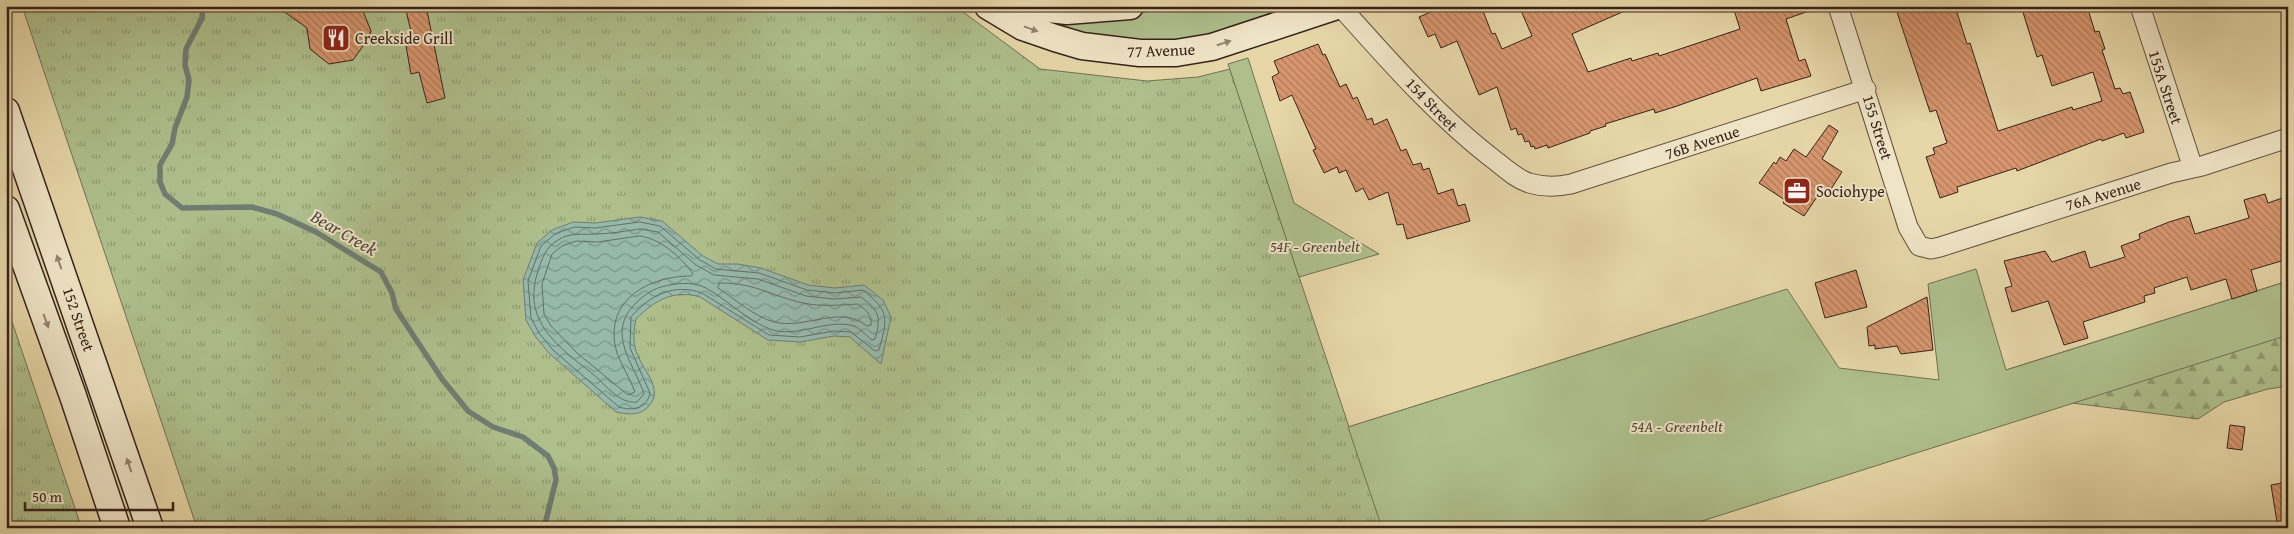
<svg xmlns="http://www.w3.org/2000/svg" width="2294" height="534" font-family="'Gentium Book Plus',serif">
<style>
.grass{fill:url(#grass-tufts);stroke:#727054}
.forest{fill:url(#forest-firs);stroke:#727054}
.park{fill:#aebf8c;stroke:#727054}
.water{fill:url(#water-waves);stroke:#707d72}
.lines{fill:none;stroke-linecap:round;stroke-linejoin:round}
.shore{stroke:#666e64;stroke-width:1}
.stream{stroke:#707d72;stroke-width:5.5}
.building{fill:url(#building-back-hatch);stroke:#36221b}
.street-casing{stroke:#624f3e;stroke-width:21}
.secondary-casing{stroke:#36221b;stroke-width:29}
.street{stroke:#efe4c6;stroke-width:19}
.secondary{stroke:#efe4c6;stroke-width:26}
.oneway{fill:#928370}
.labels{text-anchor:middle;stroke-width:4;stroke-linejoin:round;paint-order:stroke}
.poi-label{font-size:16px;fill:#36221b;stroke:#efe4c6;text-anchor:start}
.street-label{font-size:16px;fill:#36221b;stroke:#efe4c6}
.park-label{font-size:16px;font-style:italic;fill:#544937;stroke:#efe4c6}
.water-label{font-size:18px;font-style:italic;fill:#4e483f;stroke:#efe4c6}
</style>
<defs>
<pattern id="grass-tufts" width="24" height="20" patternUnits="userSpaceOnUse" patternTransform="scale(1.25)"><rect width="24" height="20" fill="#aebf8c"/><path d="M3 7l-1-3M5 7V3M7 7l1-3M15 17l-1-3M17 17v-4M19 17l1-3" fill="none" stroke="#8e9b72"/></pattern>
<pattern id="forest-firs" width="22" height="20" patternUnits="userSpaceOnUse" patternTransform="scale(1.25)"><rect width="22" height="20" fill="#aebf8c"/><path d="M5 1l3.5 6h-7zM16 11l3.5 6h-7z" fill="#8e9b72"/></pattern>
<pattern id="water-waves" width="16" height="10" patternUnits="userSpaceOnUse" patternTransform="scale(1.25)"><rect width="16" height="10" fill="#96b9ac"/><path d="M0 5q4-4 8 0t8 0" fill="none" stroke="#7b968b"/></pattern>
<pattern id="building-back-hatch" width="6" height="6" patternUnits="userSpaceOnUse" patternTransform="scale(1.25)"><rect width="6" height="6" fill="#d7966e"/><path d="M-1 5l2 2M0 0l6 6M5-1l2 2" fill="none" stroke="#af7a5a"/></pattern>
</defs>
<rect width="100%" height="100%" fill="#e6d6a8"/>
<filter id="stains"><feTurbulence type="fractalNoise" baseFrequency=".004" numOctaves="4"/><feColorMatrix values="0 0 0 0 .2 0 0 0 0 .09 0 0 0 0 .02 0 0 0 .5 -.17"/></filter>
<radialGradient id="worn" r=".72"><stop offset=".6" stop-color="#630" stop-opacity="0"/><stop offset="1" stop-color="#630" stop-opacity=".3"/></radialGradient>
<path class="grass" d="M22,6H955L1040,69L1147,81L1198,77L1230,69L1349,427L1688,320L1680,528H197Z
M6,304L80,523L77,528H6Z"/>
<path class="forest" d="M2288,281V386L2268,389L2224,402L2198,419L2072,403L1966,386L2006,370Z"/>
<path class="park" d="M1163,6H1301L1208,39L1110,44L1026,16L1105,19L1142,13Z
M1248,58L1294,203L1379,254L1299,277L1228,64Z
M1976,269L2006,370L2288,281V335L1680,528H1382L1348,427L1787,289L1839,368L1939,380L1928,284Z"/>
<path class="water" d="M640,217L662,221L703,256L718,264H738L761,268L808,285L835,288L864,285L883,300L891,317L881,364L850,337L834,336L800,342L768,340L700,297C673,289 654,301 636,319C634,328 633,337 635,347C640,370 668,389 646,409C637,416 626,414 616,412L549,353L535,336L526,320L523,280L537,243L552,230L573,222L595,223Z"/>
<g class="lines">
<path class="shore" d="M640,222L660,226L700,260L716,269L759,273L807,290L835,293L863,290C891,312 887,319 879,350L875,351L851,332L834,331L800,337L769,335L702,293C674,283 650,295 631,317L630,348L650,393C647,409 632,411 619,407L553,350L539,333L531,318L528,281L541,246L555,234L574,227L595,228Z
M640,229L658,232L696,265L714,275L758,279L806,296L834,299L861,297C880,311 881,317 875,339L872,340C866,336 860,328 854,326C827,318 797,339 770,329C746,320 728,300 706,288C692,281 675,283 661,287C651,290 643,296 636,303C605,333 634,363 644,394L637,402C619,404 607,386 594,375C559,347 521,322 538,271C542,258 546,247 558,240C570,232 582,235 595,234C610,234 625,231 640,229Z
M640,236C661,239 681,257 693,274L691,276C647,276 602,302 617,353C622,367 630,378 635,392L628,395L577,353L551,326L544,314L542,284L552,254L562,246L576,241L597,242Z
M720,283C756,283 771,296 803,303C822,307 840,305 858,304C866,310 872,315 871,325L867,326C840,304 805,330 774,322C757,318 733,298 718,288Z"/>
<path class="stream" d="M203,6L202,18L186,49L185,65L189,80L187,97L175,128L172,144L160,165V182L165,194L182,208L252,207L277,214L316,232L381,272L392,293L396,309L442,379L468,411L493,427L523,437L548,456L554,468L556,480L544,528"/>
</g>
<path class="building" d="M276,6H361L371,31L368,39L353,60L329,64L310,49L307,28Z
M405,6H426L445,98L427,103L419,72L411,74L406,46L414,44Z
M1445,6H1477L1479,12L1483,11L1492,34L1495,33L1502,49L1532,36L1519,6H1636L1572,34L1588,72L1631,58L1632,61L1658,53L1659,56L1740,29L1734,10L1746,6H1815V9L1786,19L1799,61L1805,59L1811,76L1761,91L1757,78L1674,107L1655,113L1654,109L1605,124L1606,126L1590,131V133L1548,148L1547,145L1535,149L1534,146L1531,147L1529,141L1525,142L1522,134L1518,135L1516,128L1511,130L1497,87L1479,95L1457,41L1441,48L1435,34L1428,37L1419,17Z
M1895,6H1955L1967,44L1970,43L1998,131L2072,107L2073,110L2102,101L2093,72L2052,86L2042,55L2037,57L2021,6H2087L2095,32L2099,31L2105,49L2102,50L2115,89L2120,88L2123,94L2130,92L2144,132L2126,138L2124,133L2102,141L2101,139L2030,166L2017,171L2016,168L1957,187L1958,192L1940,198L1926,157L1935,154L1933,148L1947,143L1936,110L1930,112Z
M1318,44L1323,55L1325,54L1340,87L1346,84L1353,99L1357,97L1367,120L1372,118L1374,125L1387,119L1401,151L1406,149L1413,165L1421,163L1423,170L1429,168L1438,194L1453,189L1458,206L1465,204L1470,221L1407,239L1403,224L1397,225L1388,192L1369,200L1363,188L1356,192L1346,170L1339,173L1337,167L1324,173L1313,150L1316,149L1292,95L1280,101L1272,77L1279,73L1274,61Z
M1829,125L1838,131L1822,159L1842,172L1829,192L1823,188L1804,216L1783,203L1785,200L1759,183L1774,162L1776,164L1780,157L1786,161L1794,149L1806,157Z
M2265,194L2268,203L2288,196V259L2251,270L2257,291L2232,299L2226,279L2191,290L2187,277L2154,288L2155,293L2144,296L2145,302L2083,322L2088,338L2064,345L2048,301L2012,312L2005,288L2012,286L2004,261L2045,251L2052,262L2085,251L2090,268L2125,257L2121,246L2140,239L2139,234L2169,222L2189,216L2195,234L2249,218L2244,200Z
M1856,270L1867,307L1825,318L1815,283Z
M1927,297L1933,350L1901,354L1897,346L1875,349V345L1869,346L1867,327Z
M2230,425L2245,427L2242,450L2227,448Z
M2288,482V528H2278L2271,485Z"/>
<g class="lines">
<defs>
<path id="street" d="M1340,6C1389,61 1439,118 1497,162C1507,170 1517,179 1529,183C1543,187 1557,187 1571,184L1866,89
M1838,6L1908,227L1919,246L1931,249L1940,247L2171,173L2202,166L2288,138
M2140,6L2193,168"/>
<path id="secondary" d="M988,6L1023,27L1055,38L1082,46L1140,53H1176L1212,47L1337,6
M1022,6L1067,11L1130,6
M6,111L150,528
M6,209L73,396L117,528"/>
</defs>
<use href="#street" class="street-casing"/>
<use href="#secondary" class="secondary-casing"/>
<use href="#street" class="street"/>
<use href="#secondary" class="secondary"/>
</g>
<defs><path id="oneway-solid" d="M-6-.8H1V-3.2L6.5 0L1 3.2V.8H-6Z" transform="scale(1.25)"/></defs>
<g class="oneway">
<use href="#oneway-solid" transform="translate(1031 29) rotate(20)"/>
<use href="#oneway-solid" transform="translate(1224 43) rotate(-18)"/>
<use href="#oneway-solid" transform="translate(59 262) rotate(-109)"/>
<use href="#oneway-solid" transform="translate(46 321) rotate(70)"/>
<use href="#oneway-solid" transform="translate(129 465) rotate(-108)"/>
</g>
<defs>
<symbol id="restaurant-square" viewBox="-11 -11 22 22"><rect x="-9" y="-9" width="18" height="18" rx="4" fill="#8f2418" stroke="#efe4c6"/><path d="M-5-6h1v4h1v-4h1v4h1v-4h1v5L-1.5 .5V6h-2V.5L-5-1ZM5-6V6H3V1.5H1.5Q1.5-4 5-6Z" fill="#fff"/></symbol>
<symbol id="office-square" viewBox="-11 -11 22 22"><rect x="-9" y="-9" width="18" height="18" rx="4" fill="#8f2418" stroke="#efe4c6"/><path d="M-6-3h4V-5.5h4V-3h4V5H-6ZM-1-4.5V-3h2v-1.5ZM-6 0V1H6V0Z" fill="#fff"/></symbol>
</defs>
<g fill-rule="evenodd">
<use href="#restaurant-square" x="320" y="22" width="32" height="32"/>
<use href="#office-square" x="1781" y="175" width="32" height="32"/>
</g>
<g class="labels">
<g class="poi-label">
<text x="355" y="44">Creekside Grill</text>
<text x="1816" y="197">Sociohype</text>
</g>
<g class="street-label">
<text transform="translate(1161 50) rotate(-2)" y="6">77 Avenue</text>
<text transform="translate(2166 87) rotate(72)" y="6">155A Street</text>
<text transform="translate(1432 104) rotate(46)" y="6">154 Street</text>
<text transform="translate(1878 127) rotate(73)" y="6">155 Street</text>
<text transform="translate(1702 142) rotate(-18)" y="6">76B Avenue</text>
<text transform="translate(2103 194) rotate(-17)" y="6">76A Avenue</text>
<text transform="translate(79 319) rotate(71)" y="6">152 Street</text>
</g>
<g class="park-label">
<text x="1315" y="252">54F - Greenbelt</text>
<text x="1677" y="432">54A - Greenbelt</text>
</g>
<g class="water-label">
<text transform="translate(344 233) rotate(30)" y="6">Bear Creek</text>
</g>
</g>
<rect width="2294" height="534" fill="none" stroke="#e6d6a8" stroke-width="25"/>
<rect x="8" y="8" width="2279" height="519" fill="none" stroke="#36221b" stroke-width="2.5"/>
<rect x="12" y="12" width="2269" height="509" fill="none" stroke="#36221b"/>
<path d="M25 502v8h148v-8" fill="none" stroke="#36221b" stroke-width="2.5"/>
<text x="32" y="502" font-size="15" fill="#36221b" stroke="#efe4c6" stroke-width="4" paint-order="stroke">50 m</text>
<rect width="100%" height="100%" filter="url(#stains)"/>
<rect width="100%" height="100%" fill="url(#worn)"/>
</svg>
